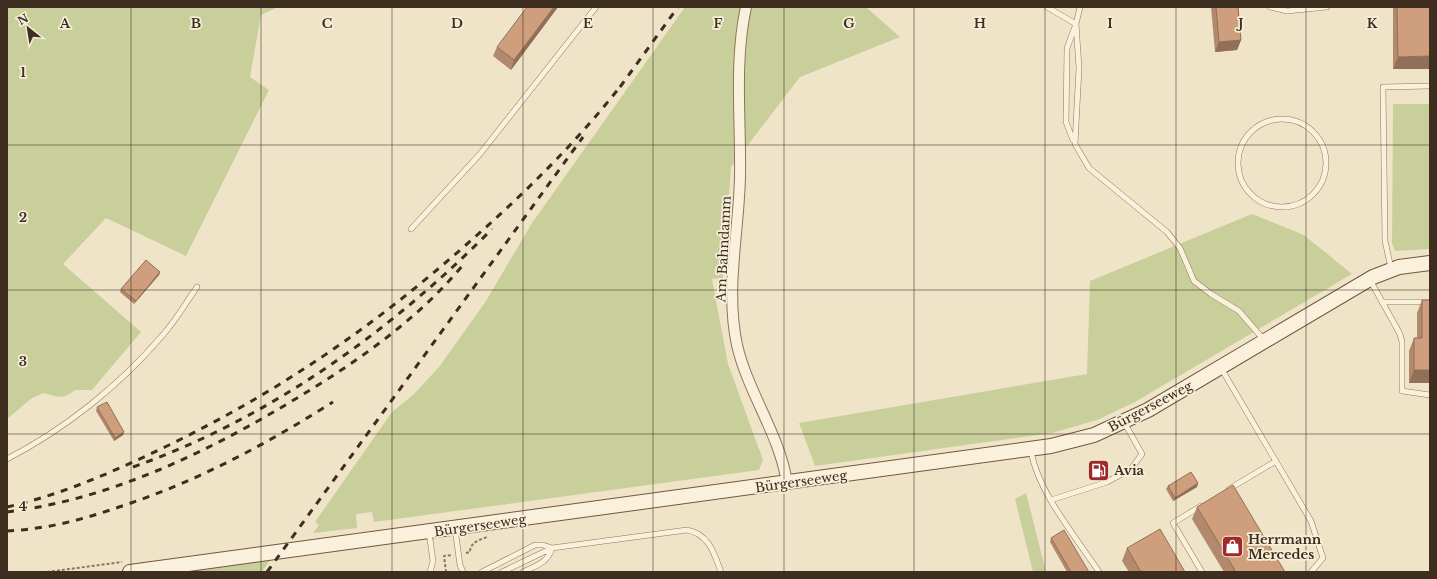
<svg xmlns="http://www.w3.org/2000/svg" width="1437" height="579" font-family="'Libre Baskerville',serif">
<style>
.green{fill:#c9cf9b}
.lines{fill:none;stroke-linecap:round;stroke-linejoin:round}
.lane-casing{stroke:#8d765c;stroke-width:6}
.street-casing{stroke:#8d765c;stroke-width:12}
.secondary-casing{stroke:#6f573f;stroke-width:16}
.path{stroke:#8d765c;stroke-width:2;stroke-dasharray:3 2;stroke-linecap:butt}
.lane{stroke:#faf1dc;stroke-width:5}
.street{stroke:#faf1dc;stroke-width:10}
.secondary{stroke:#faf1dc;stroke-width:14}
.rail{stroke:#3d2e20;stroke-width:3;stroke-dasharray:7 7;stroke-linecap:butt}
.wall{fill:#b2896c}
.shaded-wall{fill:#916f58}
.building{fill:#cf9f7d;stroke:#916f58}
.grid{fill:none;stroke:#3d2e20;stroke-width:1;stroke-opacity:0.55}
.labels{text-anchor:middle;stroke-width:3.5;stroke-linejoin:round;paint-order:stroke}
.street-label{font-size:13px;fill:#3d2e20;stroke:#f7eed8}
.poi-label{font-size:13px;font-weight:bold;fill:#3d2e20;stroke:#f7eed8;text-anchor:start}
.grid-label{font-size:13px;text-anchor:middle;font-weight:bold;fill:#3d2e20;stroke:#f7eed8;stroke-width:3.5;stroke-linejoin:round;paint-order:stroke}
</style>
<rect width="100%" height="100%" fill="#f0e4c8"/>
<path class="green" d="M7,7H278L261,15L250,77L269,90L186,256L106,218L63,264L141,332L92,390H75C62,400 59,397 44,393L32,398L7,419Z
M685,7H866L900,37L800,77L731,167L723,278L712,279L728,364L763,460L759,470L374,522L372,512L356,514L357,528L313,533L319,525L315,522L392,412L414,394L439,367L486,301L532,223Z
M1393,104H1430V249L1395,251L1392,243Z
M1252,214L1304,235L1352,274L1135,402L1097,420L1052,433L815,466L799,423L1087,374L1090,281Z
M1026,493L1046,572H1033L1015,499Z
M270,560L262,572H181Z"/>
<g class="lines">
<defs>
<path id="lane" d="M1047,7L1076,24L1067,48L1066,122L1073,140
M1080,7L1076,24L1079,68L1075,144L1089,168L1167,232L1180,248L1194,281L1211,294L1239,311L1264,340
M1270,7L1287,11L1327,7
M1238 163a44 44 0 1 1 88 0a44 44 0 1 1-88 0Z
M411,229L480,154L596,7
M1391,268L1385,241L1383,87L1430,86
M1370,280L1400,334L1402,342V391L1430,395
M1382,302H1430
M1221,368L1311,521L1323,558L1311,572
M1031,450C1037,491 1076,537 1099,572
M7,459C65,429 119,386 161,337C175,322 185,304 197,287
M1229,489L1276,461
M1051,500L1107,482L1131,469L1142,454L1124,422
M1201,506L1173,523L1202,572
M455,529L460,565L463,572
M429,532L433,561L430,572
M482,572L535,545H543L552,548
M502,572L552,548L687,530C709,534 714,553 721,572
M523,572C535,566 548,563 552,548"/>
<path id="street" d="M746,7C734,62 741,120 740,176C739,232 725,289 737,345C748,393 780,435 787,483"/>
<path id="secondary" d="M130,572L1051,446L1094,435L1148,410L1373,277L1399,267L1430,263"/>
</defs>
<use href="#lane" class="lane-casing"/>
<use href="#street" class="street-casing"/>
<use href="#secondary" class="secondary-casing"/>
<path class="path" d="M466,553L470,552C470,542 480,540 487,537
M47,572L122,562
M446,572L444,556L452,555"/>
<use href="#lane" class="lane"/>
<use href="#street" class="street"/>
<use href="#secondary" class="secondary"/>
<path class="rail" d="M620,87L678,7
M133,467C269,419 391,331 492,229
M7,507C64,494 115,471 167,446C280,391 373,327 467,244C523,195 577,142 623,83
M7,512C113,499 212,450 302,395C361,359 419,318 463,265
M7,531C46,529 82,520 119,507C196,482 265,445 333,402
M267,572L583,137"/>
</g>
<path class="wall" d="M558,7L511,70L493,56L497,47Z
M1211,7H1238L1241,40L1237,50L1215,52Z
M1393,7H1430L1393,69Z
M160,272L159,275L134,304L120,292L121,289Z
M1422,300L1430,383H1409V351L1414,338H1417V313Z
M97,407L124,432L123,435L114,441L96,411Z
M1198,483L1197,487L1173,501L1166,489L1168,486Z
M1197,507L1285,572H1224L1192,519Z
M1051,538L1089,572H1067L1050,542Z
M1127,548L1185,572H1129L1122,561Z"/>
<path class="shaded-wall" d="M554,7H558L511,70L514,60Z
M1241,40L1237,50L1215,52L1219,42Z
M1430,56V69H1393L1398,57Z
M160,272L159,275L134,304L136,301Z
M1414,370H1430V383H1409Z
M124,432L123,435L114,441L115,438Z
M1198,483L1197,487L1173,501L1175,498Z"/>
<path class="building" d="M527,7H554L514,60L497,47Z
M1216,7H1238L1241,40L1219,42Z
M1397,7H1430V56L1398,57Z
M146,260L160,272L136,301L121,289Z
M1422,300H1430V370H1414V338H1422Z
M107,402L124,432L115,438L97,407Z
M1191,472L1198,483L1175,498L1168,486Z
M1233,485L1285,572H1236L1197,507Z
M1160,529L1185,572H1141L1127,548Z
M1064,530L1089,572H1071L1051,538Z"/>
<path class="grid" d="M131,7V572M261,7V572M392,7V572M523,7V572M653,7V572M784,7V572M914,7V572M1045,7V572M1176,7V572M1306,7V572M7,145H1430M7,290H1430M7,434H1430"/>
<defs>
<symbol id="fuel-square" viewBox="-11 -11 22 22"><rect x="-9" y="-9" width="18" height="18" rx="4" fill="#9e2a2b" stroke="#f7eed8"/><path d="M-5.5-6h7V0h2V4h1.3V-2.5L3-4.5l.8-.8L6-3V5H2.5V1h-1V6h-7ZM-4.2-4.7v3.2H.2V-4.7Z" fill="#fff"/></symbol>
<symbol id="shop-square" viewBox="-11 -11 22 22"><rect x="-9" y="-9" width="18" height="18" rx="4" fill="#9e2a2b" stroke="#f7eed8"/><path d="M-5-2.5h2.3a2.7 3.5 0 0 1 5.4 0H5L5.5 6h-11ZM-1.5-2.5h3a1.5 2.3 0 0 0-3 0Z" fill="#fff"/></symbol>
</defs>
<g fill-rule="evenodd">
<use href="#fuel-square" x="1086" y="458" width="25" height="25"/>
<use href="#shop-square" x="1220" y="534" width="25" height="25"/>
</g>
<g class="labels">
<g class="street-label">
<text transform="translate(723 249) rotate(-87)" y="5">Am Bahndamm</text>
<text transform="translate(1150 406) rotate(-28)" y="5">Bürgerseeweg</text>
<text transform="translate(801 481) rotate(-8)" y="5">Bürgerseeweg</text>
<text transform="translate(480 525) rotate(-8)" y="5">Bürgerseeweg</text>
</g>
<g class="poi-label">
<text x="1114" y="475">Avia</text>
<text x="1248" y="544">Herrmann<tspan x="1248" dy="15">Mercedes</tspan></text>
</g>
</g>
<g class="grid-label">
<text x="65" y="28">A</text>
<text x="196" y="28">B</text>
<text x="327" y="28">C</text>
<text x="457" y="28">D</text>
<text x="588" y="28">E</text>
<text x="718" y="28">F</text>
<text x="849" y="28">G</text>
<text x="980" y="28">H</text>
<text x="1110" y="28">I</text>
<text x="1241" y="28">J</text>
<text x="1372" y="28">K</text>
<text x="23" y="77">1</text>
<text x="23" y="222">2</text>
<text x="23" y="366">3</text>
<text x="23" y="511">4</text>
</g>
<rect width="1437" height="579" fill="none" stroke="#3d2e20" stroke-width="16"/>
<g transform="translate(28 28) rotate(330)" stroke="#f7eed8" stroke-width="3" paint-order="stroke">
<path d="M0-3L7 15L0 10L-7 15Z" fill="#3d2e20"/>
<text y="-6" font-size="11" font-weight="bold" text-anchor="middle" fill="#3d2e20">N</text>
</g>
</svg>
